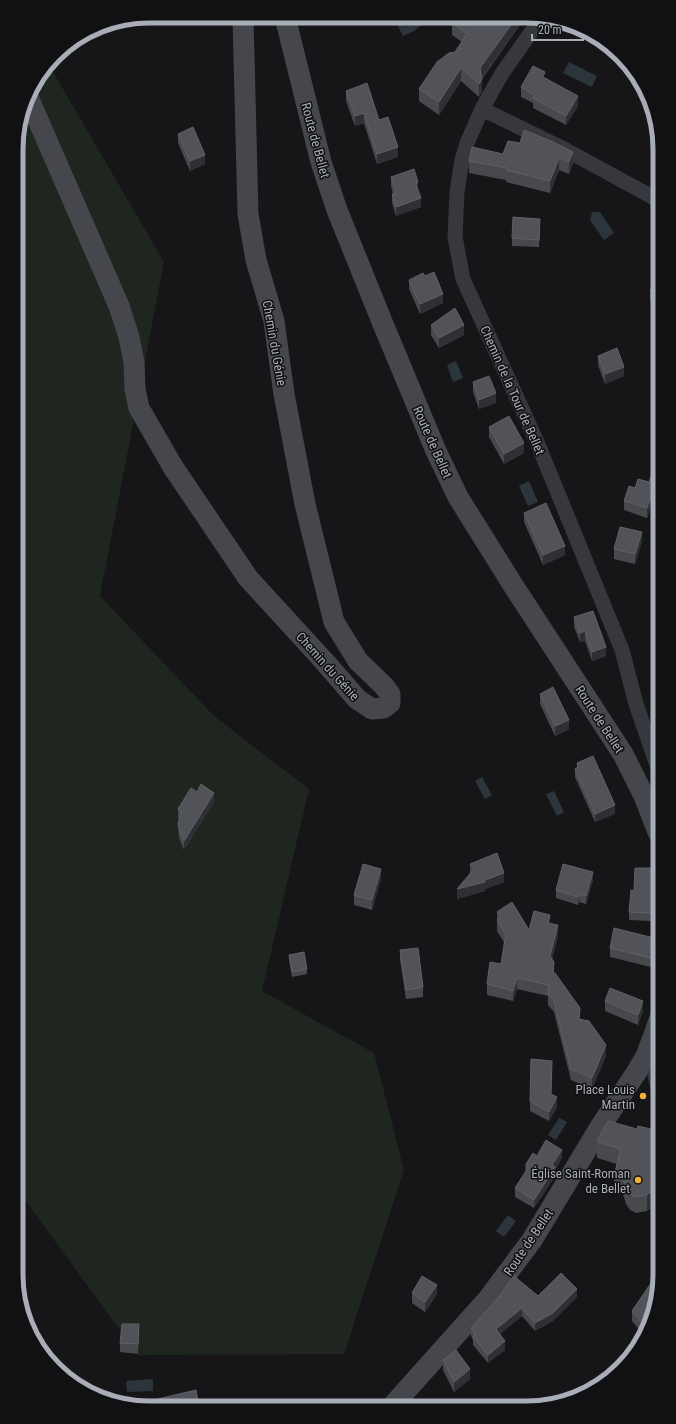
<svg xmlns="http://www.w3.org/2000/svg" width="676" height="1424" font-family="'Roboto Condensed',sans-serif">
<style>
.green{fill:#1e261f}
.water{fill:#2c353c}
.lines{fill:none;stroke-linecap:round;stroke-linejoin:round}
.street{stroke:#37383d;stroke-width:15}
.secondary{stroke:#45474d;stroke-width:21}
.wall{fill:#47494d}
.shaded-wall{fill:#2f3033}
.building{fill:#525359;stroke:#5f6168}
.poi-dot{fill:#f2b134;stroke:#111113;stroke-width:1.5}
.labels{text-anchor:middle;stroke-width:3;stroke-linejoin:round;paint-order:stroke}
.street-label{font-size:13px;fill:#a8adb8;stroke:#111113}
.poi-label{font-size:13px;fill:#a8adb8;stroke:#111113;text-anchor:end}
.rim{fill:none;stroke:#a8adb8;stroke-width:5}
</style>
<rect width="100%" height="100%" fill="#161618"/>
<path class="green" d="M49,65L164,262L100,596L214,716L309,789L262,991L374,1053L404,1170L344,1354L138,1355L20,1193L17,132L30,90Z"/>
<path class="water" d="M409,18H428L429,19L414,31L403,36L397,24Z
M569,62L597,76L592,87L563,73Z
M592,212H600L614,233L604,240L590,220Z
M456,361L463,378L453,382L447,365Z
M529,481L538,502L528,506L519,486Z
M482,777L492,795L485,799L475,781Z
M554,791L564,812L557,816L546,794Z
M559,1118L567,1122L556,1140L548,1135Z
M508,1215L516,1221L504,1237L496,1231Z
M153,1379V1391L127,1392L126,1381Z"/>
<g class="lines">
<path class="street" d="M541,18L501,75L482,109L467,143L462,160L457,192L455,237L463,279L537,442L622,650L636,704L658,768
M482,109L566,150L656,199
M646,1056L652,1061L659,1093"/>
<path class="secondary" d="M285,17L321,162L337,210L383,324L436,451L458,497L511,582L623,754L644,796L658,832
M28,97L119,306L129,337L134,362L135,389L139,408L173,467L248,578L324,661L357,699L372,709L384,708L390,703V694L384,686L358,661L334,622L305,504L284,394L274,321L256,260L248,214L243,17
M394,1404L488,1299L532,1240L602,1124L636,1073L646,1056L654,1035L659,1020"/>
</g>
<path class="wall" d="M525,18L482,79V91L479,97L461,81L439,115L419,101V89L455,52L462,42L452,35V22Z
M545,78L578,106L566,125L533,108V103L521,97V87Z
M346,91L379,120L398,157L377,164L364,123L355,126L346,101Z
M178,134L205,164L190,171L178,143Z
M520,143L573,164L569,174L559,170L550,193L506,182V180L469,173V161L503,154Z
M391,177L418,191L421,207L396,216L392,203V194H393L391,186Z
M540,226L539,247L512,246V238Z
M425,276L443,303L420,314L409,289V280Z
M656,280V304L650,301V291Z
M431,325L464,335L439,348L431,335Z
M598,356L624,376L605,384L598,365Z
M473,382L496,403L479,409L473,392Z
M489,427L524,453L504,464L489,437Z
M657,473V508L651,506L647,518L624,510V501L635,488L649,482Z
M524,513L565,555L543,565L524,522Z
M642,541L635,564L614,559V549Z
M574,617L606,656L592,661L585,641L580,642L574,627Z
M540,694L569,729L555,736L540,704Z
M577,763L615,814L595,822L575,777V769L577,768Z
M214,802L184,850L179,838L178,824L179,818H178V809Z
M470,864L504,882L485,889V891L457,899L470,873Z
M654,876L652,921L629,920V912L634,891Z
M381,879L372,910L354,905V895Z
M593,880L586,904L579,902L578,905L556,898V890Z
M497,912L529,930L550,923L558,936L552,959L554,972L580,1019L606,1056L592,1089L571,1080L554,1012L548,1005V996L517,989L513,1001L487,995V984L501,964L504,942L497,931Z
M658,939L655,968L610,957V948Z
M400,950L423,987V997L406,999L400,960Z
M289,955L307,969V974L292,977L289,960Z
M605,1001L643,1011L638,1025L605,1011Z
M552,1070L551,1094L557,1107L549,1121L530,1111V1101Z
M637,1129L659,1131V1197H658L652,1207L647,1211L636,1213L630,1210L626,1204L623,1194L614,1192V1176L617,1164L597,1158V1142Z
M537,1156L562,1158L555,1170V1176L534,1208L515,1197V1188L526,1172V1164Z
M412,1293L437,1294L425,1312L412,1303Z
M538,1296L577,1297L553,1321L535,1331L522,1316L500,1334L505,1350L488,1363L473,1345V1340L471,1336V1328Z
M632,1311L650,1326L645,1335L642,1333L632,1321Z
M139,1334L138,1354L120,1352V1343Z
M443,1360L470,1379L454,1392L443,1370Z"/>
<path class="shaded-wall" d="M516,18H525L480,80V68Z
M461,68V81L439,115V102Z
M482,79V91L479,97V84Z
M578,96V106L566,125V116Z
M364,113V123L355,126V116Z
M398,147V157L377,164V154Z
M573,152V164L569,174V162Z
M205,155V164L190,171V161Z
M559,158V170L550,193V181Z
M418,182V191L416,184Z
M421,198V207L396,216V207Z
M443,294V303L420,314V304Z
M464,325V335L439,348V338Z
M624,367V376L605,384V374Z
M496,393V403L479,409V400Z
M524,443V453L504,464V454Z
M651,496V506L647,518V508Z
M642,532V541L635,564V554Z
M565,546V555L543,565V555Z
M585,631V641L580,642V633Z
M606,647V656L592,661V652Z
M569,720V729L555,736V726Z
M214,793V802L184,850V841Z
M615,805V814L595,822V814Z
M381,869V879L372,910V900Z
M593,872V880L586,904V896Z
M504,873V882L485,889V891L457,899V889Z
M579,894V902L578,905V897Z
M550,915V926L548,923Z
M558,925V936L550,967V956Z
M658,939V948L655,968V959Z
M517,978V989L513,1001V991Z
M643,1001V1011L638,1025V1015Z
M606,1045V1056L592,1089V1078Z
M557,1097V1107L549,1121V1112Z
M562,1150V1158L555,1170V1176L534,1208V1200L552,1165Z
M658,1181V1197L652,1207L647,1211V1195Z
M437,1285V1294L425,1312V1302Z
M577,1289V1297L553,1321L535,1331V1323Z
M522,1308V1316L496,1337V1329Z
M505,1341V1350L488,1363V1355Z
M470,1369V1379L454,1392V1382Z"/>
<path class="building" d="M455,18H516L480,68L482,79L479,84L461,68L439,102L419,89L437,62L449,53L455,52L467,34L452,22Z
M533,66L545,72L543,77L578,96L566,116L533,98L534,95L521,87Z
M367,83L379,120L388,117L398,147L377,154L364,113L355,116L346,91Z
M193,127L205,155L190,161L178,134Z
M524,130L553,142L573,152L569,162L559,158L550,181L506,170L507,168L469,161L472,147L503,154L508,141L520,143Z
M414,169L418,182L416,184L421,198L396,207L392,194L396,193L391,177Z
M513,217L540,219L539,240L512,238Z
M434,272L443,294L420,304L409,280L423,273L425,276Z
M656,280V294L650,291Z
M455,308L464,325L439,338L431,325Z
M617,348L624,367L605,374L598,356Z
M489,376L496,393L479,400L473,382Z
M509,416L524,443L504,454L489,427Z
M653,472L657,473V498L651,496L647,508L624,501L629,486L635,488L638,479L649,482Z
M546,503L565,546L543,555L524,513Z
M620,527L642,532L635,554L614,549Z
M593,611L606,647L592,652L585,631L580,633L574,617Z
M553,687L569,720L555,726L540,694Z
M593,756L615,805L595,814L575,769L578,767L577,763Z
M201,784L214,793L184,841L179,829L178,824L181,811L178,809L191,788L197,792Z
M497,853L504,873L485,880V882L457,889L474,869L470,864Z
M363,864L381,869L372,900L354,895Z
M563,864L593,872L586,896L579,894L578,897L556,890Z
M635,868H654L652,913L629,912L631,890L634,891Z
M512,902L529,930L534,911L550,915L548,923L558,925L550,956L554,962L553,972L555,973L580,1008L579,1019L589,1021L606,1045L592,1078L571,1069L554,1001L548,994L549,985L517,978L513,991L487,984L490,962L501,964L506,934L497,920L501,917L497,912Z
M614,928L658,939L655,959L610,948Z
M418,948L423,987L406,990L400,950Z
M304,952L307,969L292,972L289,955Z
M610,988L643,1001L638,1015L605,1001Z
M531,1059L552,1061L551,1094L557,1097L549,1112L530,1101Z
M608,1121L637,1129L638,1126L659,1131V1181H658L652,1191L647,1195L636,1197L630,1194L626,1188L623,1178L614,1176L621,1149L597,1142L599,1137Z
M546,1140L562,1150L552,1165L555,1167L534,1200L515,1188L526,1171V1164L533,1153L537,1156Z
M561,1273L577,1289L553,1313L535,1323L522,1308L496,1329L505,1341L488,1355L473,1337L475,1335L471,1328L498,1298L514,1276L538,1296Z
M422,1276L437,1285L425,1302L412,1293Z
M653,1280L660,1284L650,1326L649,1328L642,1323L632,1311Z
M122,1324H139L138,1344L120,1343Z
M456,1350L470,1369L454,1382L443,1360Z
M611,1371L615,1373L606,1381Z
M196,1390L199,1405H145V1402Z
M547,1398L551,1403L541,1404Z"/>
<g class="poi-dot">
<circle cx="643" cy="1096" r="4"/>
<circle cx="638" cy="1180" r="4"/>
</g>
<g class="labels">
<g class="street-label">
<text transform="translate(316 140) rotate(75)" y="5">Route de Bellet</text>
<text transform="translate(275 343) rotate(80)" y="5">Chemin du Génie</text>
<text transform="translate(513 390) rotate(66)" y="5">Chemin de la Tour de Bellet</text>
<text transform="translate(433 442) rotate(66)" y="5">Route de Bellet</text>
<text transform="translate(328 666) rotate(48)" y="5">Chemin du Génie</text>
<text transform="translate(600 719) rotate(57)" y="5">Route de Bellet</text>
<text transform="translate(528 1242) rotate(-56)" y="5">Route de Bellet</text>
</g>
<g class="poi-label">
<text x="635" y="1094">Place Louis<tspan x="635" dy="15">Martin</tspan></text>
<text x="630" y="1178">Église Saint-Roman<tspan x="630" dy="15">de Bellet</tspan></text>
</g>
</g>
<path d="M0 0H676V1424H0ZM149 23H527A126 126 0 0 1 653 149V1275A126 126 0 0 1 527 1401H149A126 126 0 0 1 23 1275V149A126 126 0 0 1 149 23Z" fill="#111113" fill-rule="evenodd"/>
<path class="rim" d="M149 23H527A126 126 0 0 1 653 149V1275A126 126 0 0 1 527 1401H149A126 126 0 0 1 23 1275V149A126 126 0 0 1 149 23Z"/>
<path d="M532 34v6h51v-6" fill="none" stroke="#a8adb8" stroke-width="2"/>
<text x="538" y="34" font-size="12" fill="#a8adb8" stroke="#111113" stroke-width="3" paint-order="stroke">20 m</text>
</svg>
